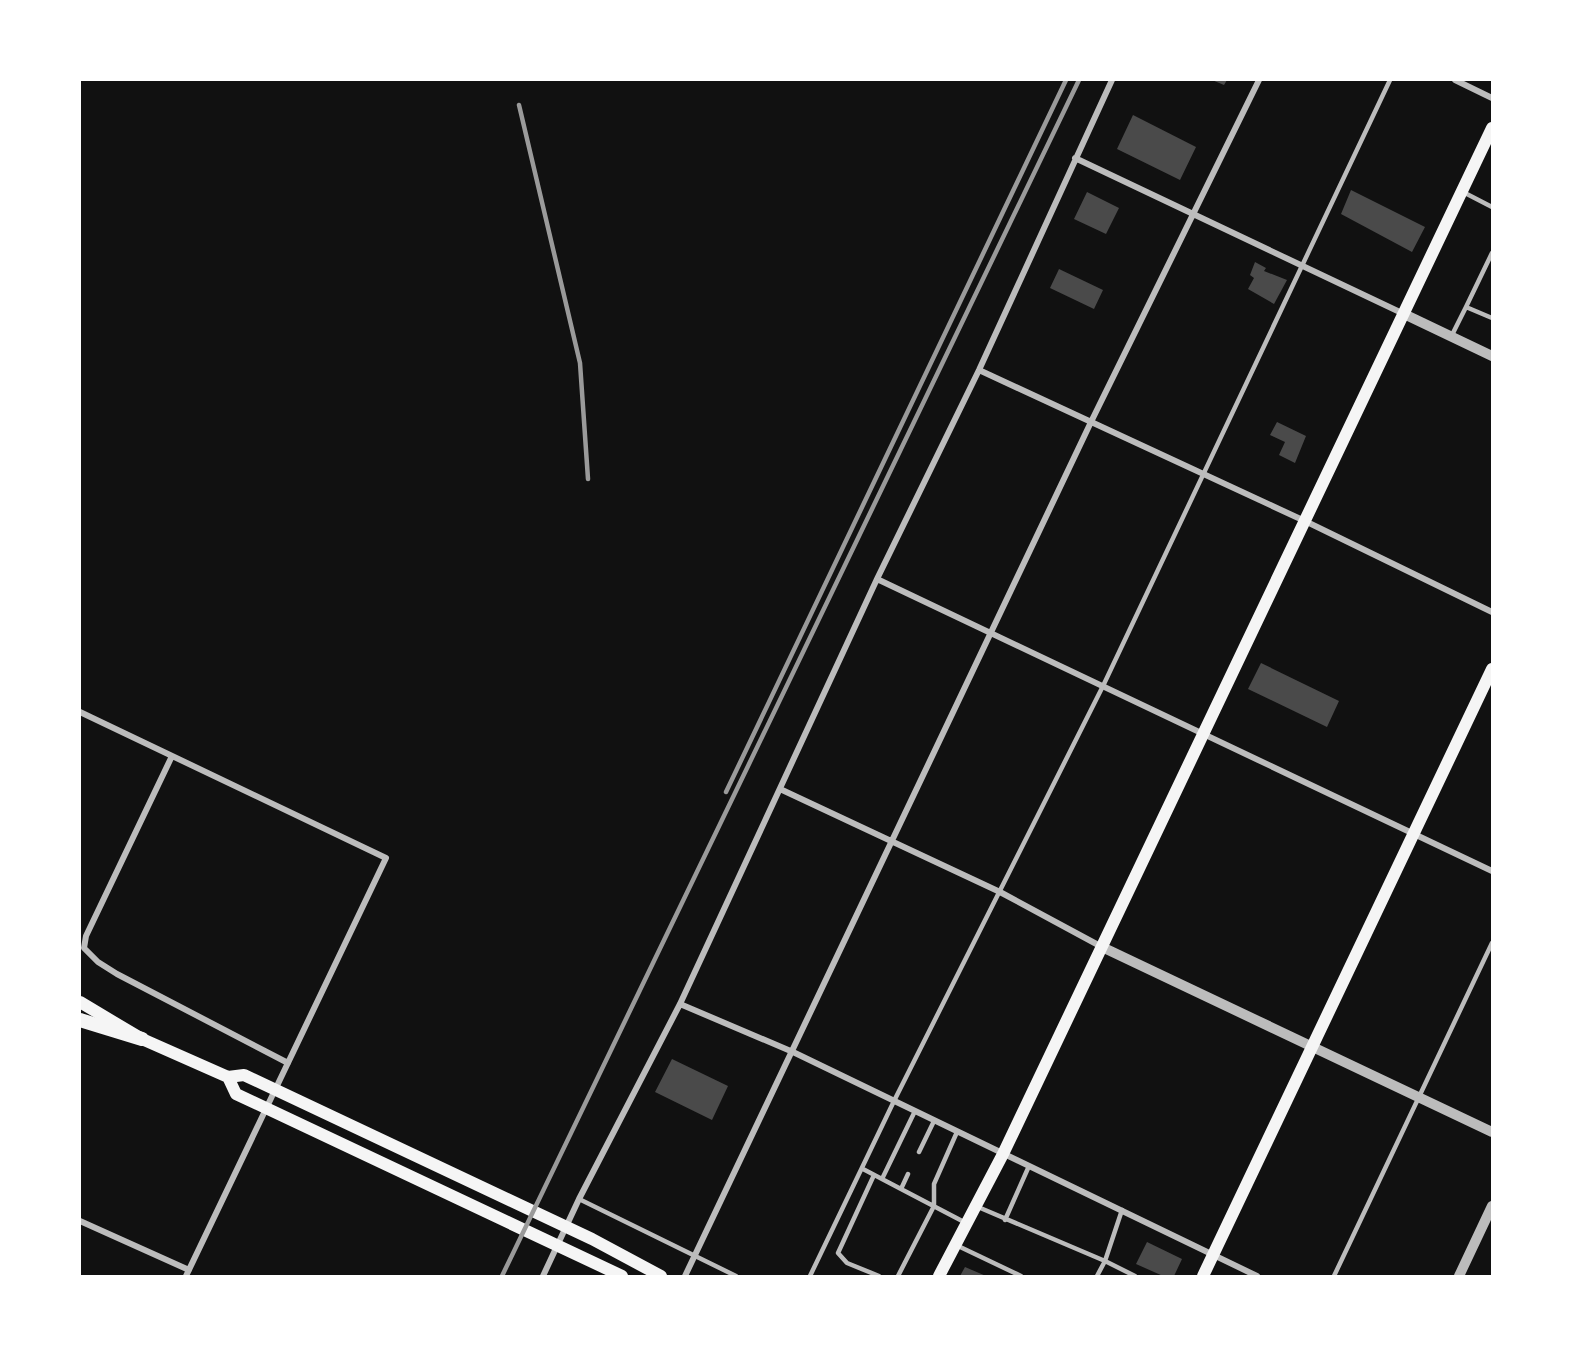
<svg xmlns="http://www.w3.org/2000/svg" width="1572" height="1356" font-family="'DejaVu Sans',sans-serif">
<style>
.building{fill:#4a4a4a}
.lines{fill:none;stroke-linecap:round;stroke-linejoin:round}
.service{stroke:#bcbcbc;stroke-width:4.5}
.minor{stroke:#bcbcbc;stroke-width:6}
.tertiary{stroke:#bcbcbc;stroke-width:10}
.secondary{stroke:#f5f5f5;stroke-width:12}
.primary{stroke:#f5f5f5;stroke-width:14}
.rail{stroke:#9a9a9a;stroke-width:4.5}
</style>
<rect width="100%" height="100%" fill="#111"/>
<path class="building" d="M1212,80H1227L1224,85Z
M1133,115L1196,147L1180,180L1117,149Z
M1351,190L1425,227L1412,252L1341,214Z
M1087,192L1119,208L1106,234L1074,219Z
M1255,262L1266,268L1264,271L1287,280L1274,304L1248,289L1254,278L1250,275Z
M1059,269L1103,290L1094,309L1050,288Z
M1277,422L1306,436L1295,463L1279,455L1285,442L1270,435Z
M1261,663L1339,701L1327,727L1248,689Z
M672,1059L728,1086L712,1120L655,1092Z
M1147,1242L1182,1259L1174,1276H1163L1136,1264Z
M965,1267L986,1276H960Z"/>
<g class="lines">
<path class="service" d="M1463,192L1492,207
M1492,253L1466,307L1492,318
M1451,337L1466,307
M919,1152L934,1121
M863,1169L901,1189
M908,1174L901,1189L966,1223
M874,1175L838,1253L847,1263L879,1276
M882,1179L915,1111
M579,1199L736,1276
M978,1207L1105,1261L1122,1210
M1005,1220L1029,1166
M956,1245L1021,1276
M810,1276L894,1101L1103,686L1390,80
M898,1276L934,1206V1184L957,1132
M1097,1276L1105,1261L1135,1276
M1334,1276L1492,943"/>
<path class="minor" d="M1455,80L1492,98
M1075,158L1404,314
M979,370L1307,522L1492,612
M877,579L1492,871
M80,712L386,858L186,1276
M172,756L86,936L84,948L98,962L117,974L288,1063
M780,789L1000,892L1102,947
M680,1004L793,1052L1257,1276
M80,1221L189,1270
M543,1276L579,1199L680,1004L877,579L979,370L1112,80
M685,1276L1091,422L1259,80"/>
<path class="tertiary" d="M1404,314L1492,356
M1102,947L1492,1132
M1459,1276L1492,1206"/>
<path class="secondary" d="M80,1002L142,1039L228,1077L244,1075L592,1239L661,1276
M228,1077L236,1094L622,1276
M939,1276L1003,1154L1492,128
M1203,1276L1492,669"/>
<path class="primary" d="M80,1020L142,1039"/>
<path class="rail" d="M519,105L580,363L588,479
M726,792L1066,80
M502,1276L1079,80"/>
</g>
<rect width="1572" height="1356" fill="none" stroke="#ffffff" stroke-width="162"/>
</svg>
